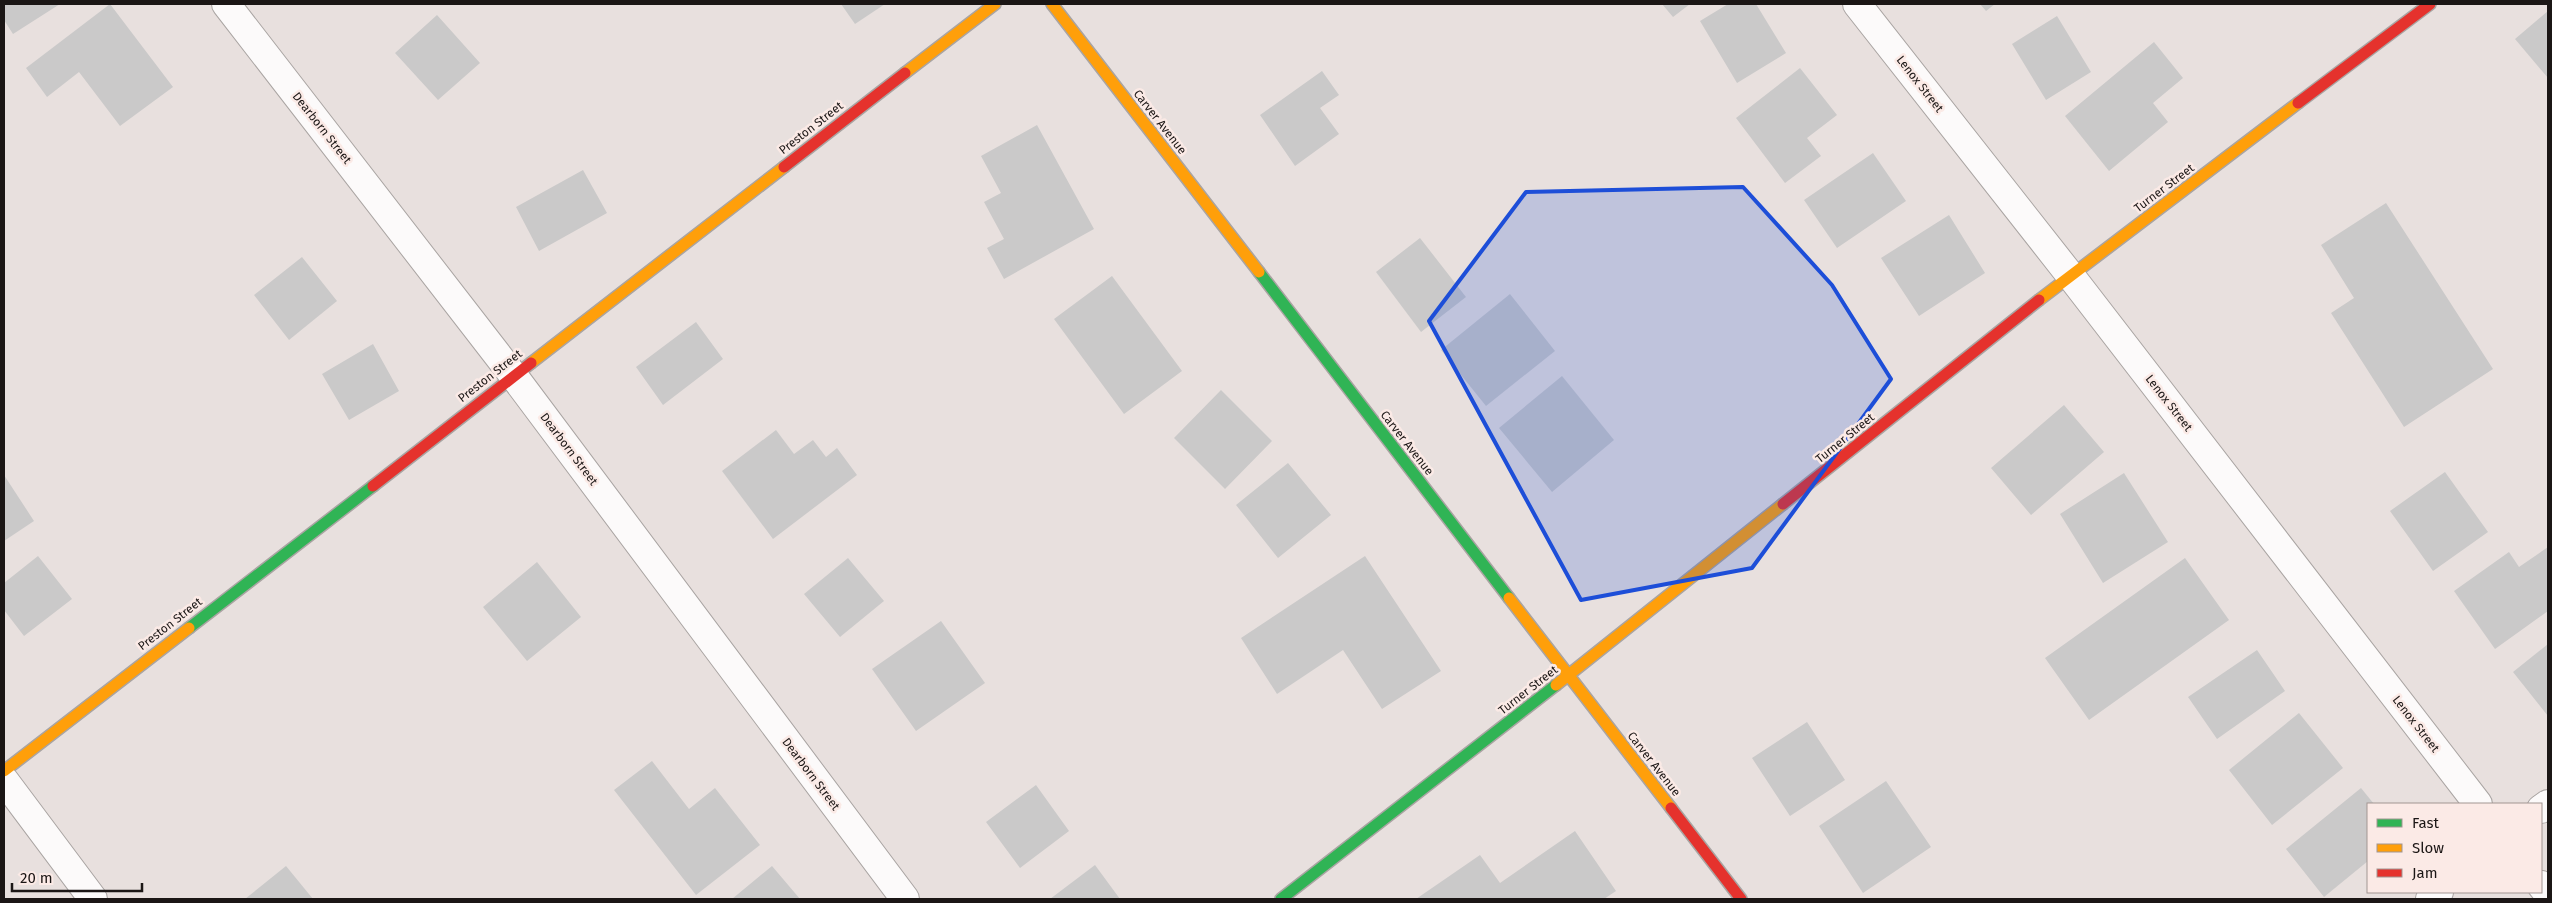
<svg xmlns="http://www.w3.org/2000/svg" width="2552" height="903" font-family="'Fira Sans',sans-serif">
<style>
.building{fill:#cac9c9}
.lines{fill:none;stroke-linecap:round;stroke-linejoin:round}
.street-casing{stroke:#a9a4a2;stroke-width:30}
.fast-casing{stroke:#a9a4a2;stroke-width:14}
.slow-casing{stroke:#a9a4a2;stroke-width:14}
.jam-casing{stroke:#a9a4a2;stroke-width:14}
.street{stroke:#fcfafa;stroke-width:28}
.fast{stroke:#30b455;stroke-width:11}
.slow{stroke:#ff9f0a;stroke-width:11}
.jam{stroke:#e5322d;stroke-width:11}
.marked{fill:#1d4ed8;fill-opacity:0.2;stroke:#1d4ed8;stroke-width:4;stroke-linejoin:round}
.labels{text-anchor:middle;stroke-width:5;stroke-linejoin:round;paint-order:stroke}
.street-label{font-size:12px;fill:#1b1615;stroke:#fbeae6}
</style>
<rect width="100%" height="100%" fill="#e8e0de"/>
<path class="building" d="M4,4H60L13,34L4,20Z
M110,4L173,87L120,126L79,72L47,97L26,68Z
M841,4H885L855,24Z
M1662,4H1690L1673,17Z
M1728,4H1756L1786,53L1737,83L1700,21Z
M1980,4H1995L1986,11Z
M2548,11V78L2515,39Z
M437,15L480,63L438,100L395,53Z
M2057,16L2091,72L2046,100L2012,44Z
M2154,42L2183,78L2153,103L2168,122L2109,171L2065,116Z
M1800,68L1837,115L1807,138L1821,156L1785,183L1736,118Z
M1322,71L1339,95L1320,108L1339,134L1295,166L1260,115Z
M1037,125L1094,229L1004,279L987,248L1004,239L984,202L1001,193L981,156Z
M1873,153L1906,201L1837,248L1804,200Z
M583,170L607,213L539,251L516,207Z
M2386,203L2493,369L2404,427L2331,313L2354,298L2321,245Z
M1949,215L1985,273L1919,316L1881,258Z
M1420,238L1466,297L1421,332L1376,272Z
M302,257L337,301L289,340L254,295Z
M1112,276L1182,371L1124,414L1054,319Z
M1510,294L1555,351L1486,406L1441,350Z
M696,322L723,359L663,405L636,367Z
M373,344L399,391L349,420L322,374Z
M1562,376L1614,440L1552,492L1499,428Z
M1221,390L1272,441L1225,489L1174,438Z
M2064,405L2104,452L2031,515L1991,468Z
M776,430L794,454L813,440L826,457L837,448L857,475L773,539L722,471Z
M1288,463L1331,515L1278,558L1236,505Z
M2445,472L2488,532L2433,571L2390,511Z
M2124,473L2168,542L2103,583L2060,514Z
M4,475L34,521L4,541Z
M2548,547V611L2495,649L2454,591L2509,552L2519,567Z
M38,556L72,599L24,636L4,610V583Z
M1365,556L1441,671L1382,709L1343,650L1277,694L1241,638Z
M848,558L884,601L840,637L804,594Z
M2185,558L2229,620L2089,720L2045,658Z
M537,562L581,617L527,661L483,607Z
M941,621L985,683L916,731L872,669Z
M2548,644V716L2513,672Z
M2257,650L2285,691L2217,739L2188,697Z
M2299,713L2343,768L2272,825L2229,770Z
M1807,722L1845,780L1790,816L1752,758Z
M652,761L689,809L715,788L760,845L696,895L614,790Z
M1886,781L1931,847L1863,893L1819,826Z
M1036,785L1069,831L1020,868L986,822Z
M2361,788L2374,804H2368V861L2324,897L2286,849Z
M1575,831L1616,891L1604,899H1416L1480,855L1500,883Z
M1095,865L1120,899H1050Z
M286,866L313,899H245Z
M772,866L800,899H732Z"/>
<g class="lines">
<defs>
<path id="street" d="M226,4L513,375L905,899
M1857,4L2070,275L2478,804
M4,780L93,899
M2541,809L2548,804
M2541,885L2548,894
M2430,899L2439,892"/>
<path id="fast" d="M1259,272L1509,598
M189,628L373,486
M1281,899L1556,685"/>
<path id="slow" d="M1052,4L1259,272
M905,73L995,4
M2039,300L2298,103
M531,363L784,167
M1509,598L1671,808
M1556,685L1783,504
M4,771L189,628"/>
<path id="jam" d="M2298,103L2430,4
M784,167L905,73
M373,486L531,363
M1783,504L2039,300
M1671,808L1741,899"/>
</defs>
<use href="#street" class="street-casing"/>
<use href="#fast" class="fast-casing"/>
<use href="#slow" class="slow-casing"/>
<use href="#jam" class="jam-casing"/>
<use href="#street" class="street"/>
<use href="#fast" class="fast"/>
<use href="#slow" class="slow"/>
<use href="#jam" class="jam"/>
</g>
<path class="marked" d="M1743,187L1832,285L1891,379L1752,568L1581,600L1429,321L1526,192Z"/>
<g class="labels">
<g class="street-label">
<text transform="translate(1920 84) rotate(52)" y="4">Lenox Street</text>
<text transform="translate(1160 122) rotate(52)" y="4">Carver Avenue</text>
<text transform="translate(322 128) rotate(52)" y="4">Dearborn Street</text>
<text transform="translate(811 128) rotate(-38)" y="4">Preston Street</text>
<text transform="translate(2164 188) rotate(-37)" y="4">Turner Street</text>
<text transform="translate(490 376) rotate(-38)" y="4">Preston Street</text>
<text transform="translate(2169 403) rotate(52)" y="4">Lenox Street</text>
<text transform="translate(1845 438) rotate(-39)" y="4">Turner Street</text>
<text transform="translate(1407 443) rotate(52)" y="4">Carver Avenue</text>
<text transform="translate(569 449) rotate(53)" y="4">Dearborn Street</text>
<text transform="translate(170 624) rotate(-38)" y="4">Preston Street</text>
<text transform="translate(1528 690) rotate(-38)" y="4">Turner Street</text>
<text transform="translate(2416 724) rotate(52)" y="4">Lenox Street</text>
<text transform="translate(1654 764) rotate(52)" y="4">Carver Avenue</text>
<text transform="translate(811 774) rotate(53)" y="4">Dearborn Street</text>
</g>
</g>
<rect width="2552" height="903" fill="none" stroke="#1b1615" stroke-width="10"/>
<rect x="2367" y="803" width="175" height="90" fill="#fbeae6" stroke="#a19592"/>
<rect x="2377" y="819" width="25" height="8" fill="#30b455" stroke="#a19592"/>
<text x="2412" y="828" font-size="15" fill="#1b1615">Fast</text>
<rect x="2377" y="844" width="25" height="8" fill="#ff9f0a" stroke="#a19592"/>
<text x="2412" y="853" font-size="15" fill="#1b1615">Slow</text>
<rect x="2377" y="869" width="25" height="8" fill="#e5322d" stroke="#a19592"/>
<text x="2412" y="878" font-size="15" fill="#1b1615">Jam</text>
<path d="M12 883v8h130v-8" fill="none" stroke="#1b1615" stroke-width="2.5"/>
<text x="20" y="883" font-size="15" fill="#1b1615" stroke="#fbeae6" stroke-width="4" paint-order="stroke">20 m</text>
</svg>
